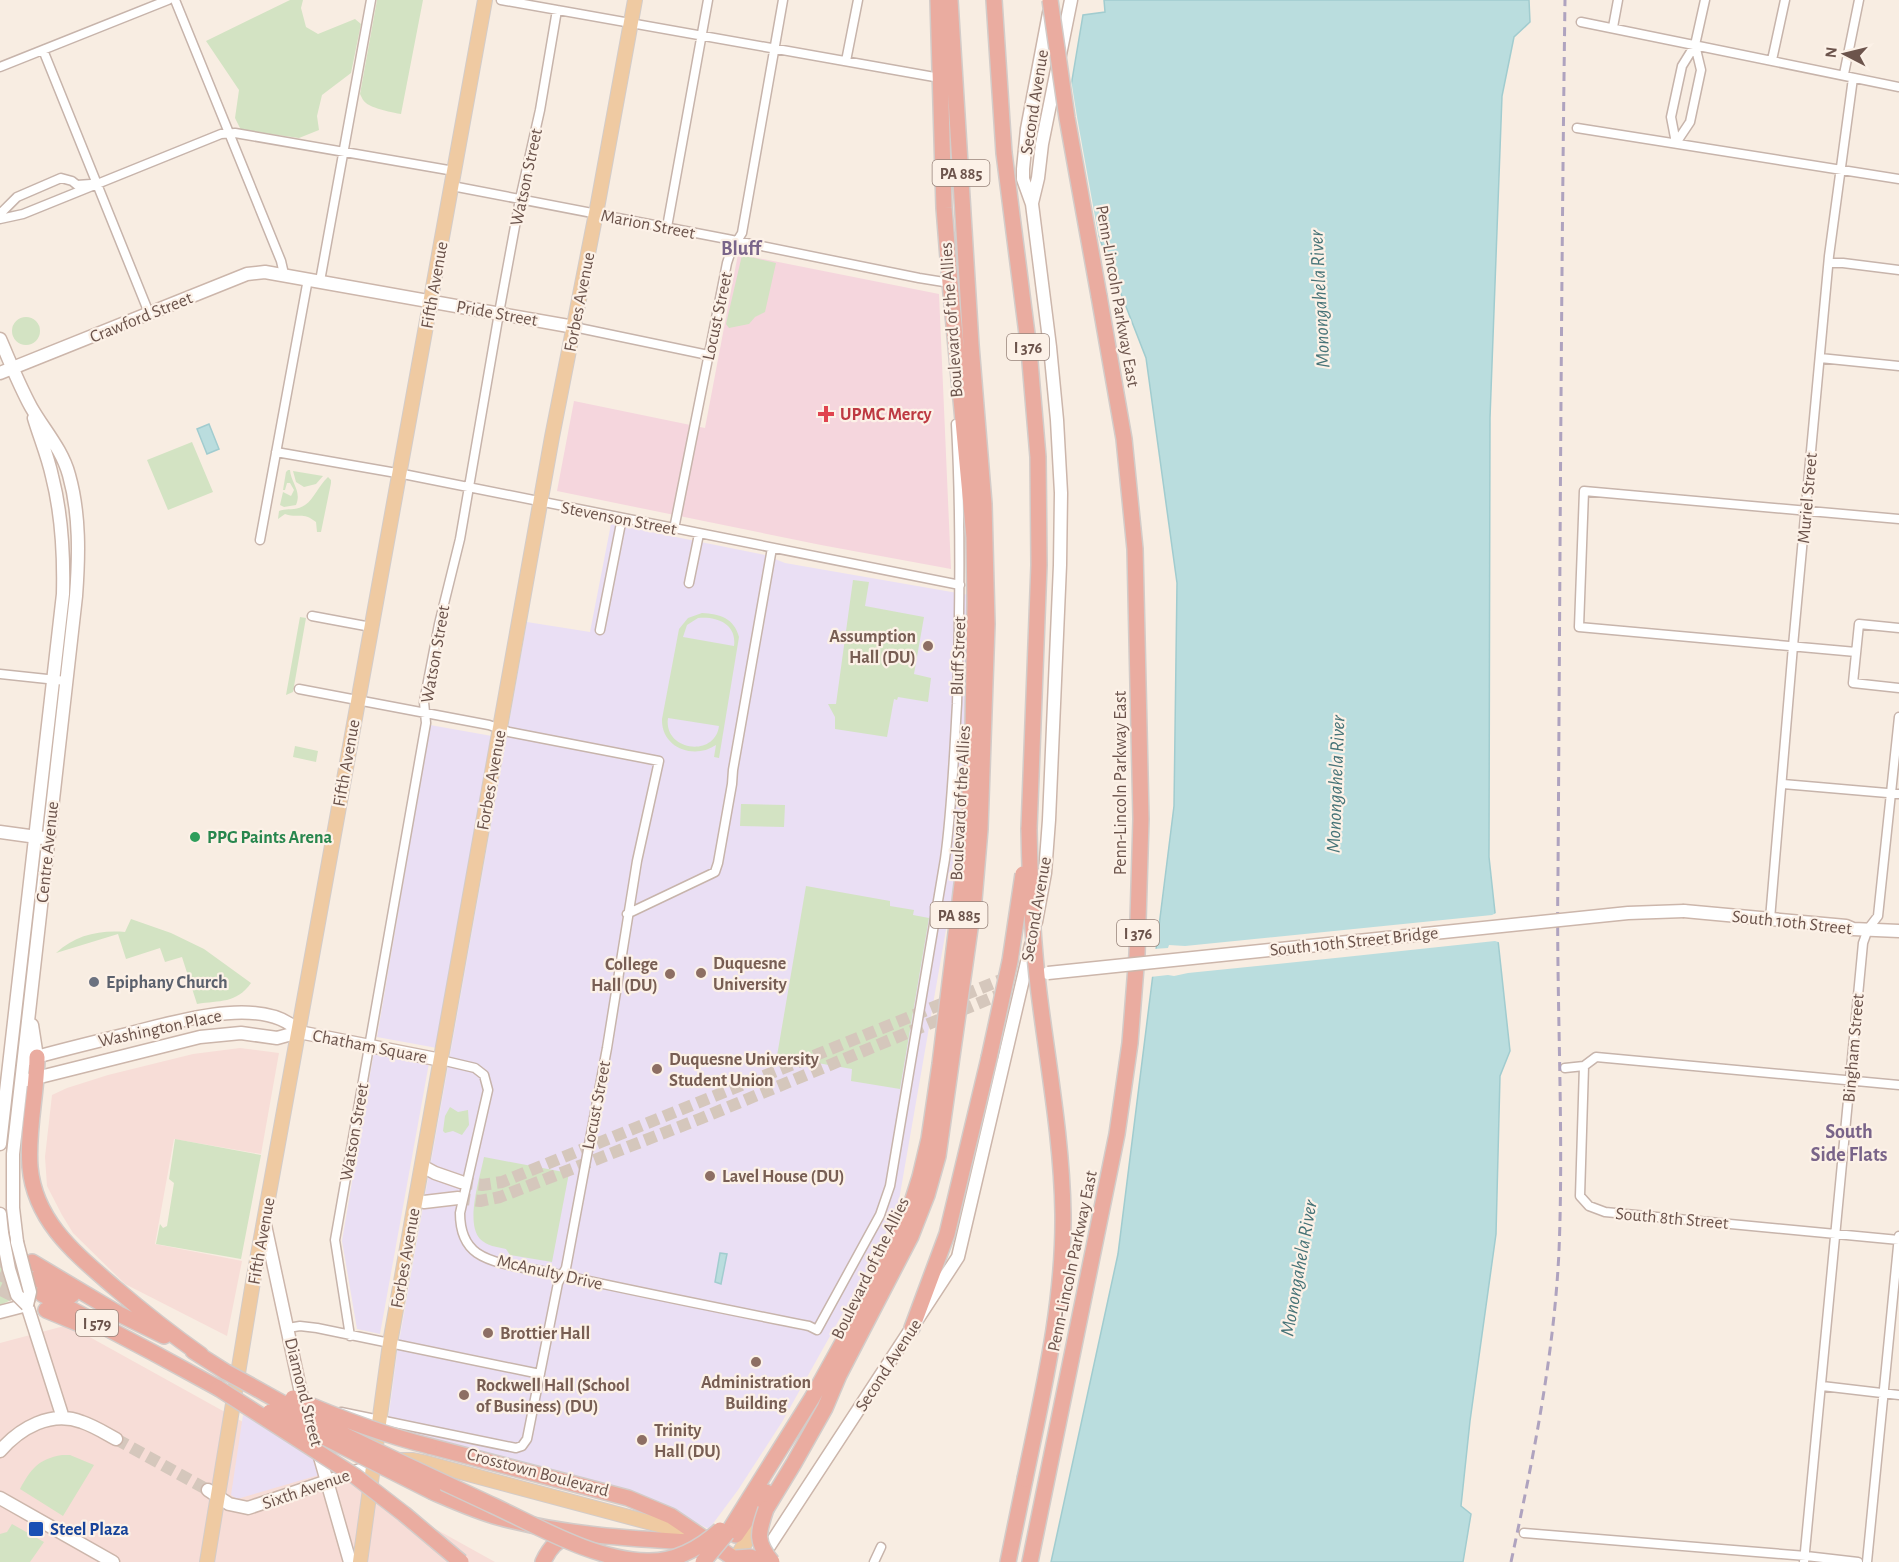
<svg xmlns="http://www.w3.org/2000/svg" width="1899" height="1562" font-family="'Alegreya Sans',sans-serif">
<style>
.commercial{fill:#f7ddd7}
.education{fill:#eadff4}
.medical{fill:#f5d6dd}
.green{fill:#d3e3c3;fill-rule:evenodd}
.water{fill:#baddde;stroke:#a1cccf;stroke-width:1.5}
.pier{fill:#f8ede2}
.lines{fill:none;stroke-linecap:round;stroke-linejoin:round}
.secondary-tunnel{stroke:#d5c7bc;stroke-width:12;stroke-dasharray:12 6;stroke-linecap:butt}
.highway-tunnel{stroke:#d5c7bc;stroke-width:15;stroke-dasharray:15 8;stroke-linecap:butt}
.street-casing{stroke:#c7b4ab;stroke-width:11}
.secondary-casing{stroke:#ccb6ab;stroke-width:15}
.primary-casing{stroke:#d3ccc9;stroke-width:16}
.highway-casing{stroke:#d3ccc9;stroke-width:18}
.street{stroke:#fff;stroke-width:8}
.secondary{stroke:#fff;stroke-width:12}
.primary{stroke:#efcaa2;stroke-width:14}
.highway{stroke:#eaaca0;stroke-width:15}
.rail{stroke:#afa3bf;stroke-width:3;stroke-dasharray:9 6;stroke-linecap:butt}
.secondary-bridge-casing{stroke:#ccb6ab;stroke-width:15;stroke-linecap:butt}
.highway-bridge-casing{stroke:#d3ccc9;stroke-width:18;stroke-linecap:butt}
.secondary-bridge{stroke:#fff;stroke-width:12}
.highway-bridge{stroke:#eaaca0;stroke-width:15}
.health-dot{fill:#e0444e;stroke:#fcf1e7;stroke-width:2}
.education-dot{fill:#8d6e63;stroke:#fcf1e7;stroke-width:2}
.leisure-dot{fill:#2e9e5b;stroke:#fcf1e7;stroke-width:2}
.worship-dot{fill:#6b7280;stroke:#fcf1e7;stroke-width:2}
.transit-dot{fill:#1a4fb4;stroke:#fcf1e7;stroke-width:2}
.labels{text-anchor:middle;stroke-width:4.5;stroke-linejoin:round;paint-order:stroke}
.shield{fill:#fcf1e7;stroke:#97837a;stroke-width:1.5}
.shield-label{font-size:16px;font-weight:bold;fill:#6c544c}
.street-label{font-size:18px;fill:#6c544c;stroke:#fcf1e7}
.health-label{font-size:18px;font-weight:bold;fill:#be3a42;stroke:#fcf1e7;text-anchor:start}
.education-label{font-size:18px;font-weight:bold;fill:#785e54;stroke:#fcf1e7;text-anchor:start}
.leisure-label{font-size:18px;font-weight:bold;fill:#27864d;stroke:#fcf1e7;text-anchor:start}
.worship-label{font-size:18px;font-weight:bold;fill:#5b616d;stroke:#fcf1e7;text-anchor:start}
.transit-label{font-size:18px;font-weight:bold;fill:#164399;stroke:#fcf1e7;text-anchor:start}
.neighbourhood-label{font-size:20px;font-weight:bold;fill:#796489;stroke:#fcf1e7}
.water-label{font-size:20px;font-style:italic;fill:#467377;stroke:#fcf1e7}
</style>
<rect width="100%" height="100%" fill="#f8ede2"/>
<path class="commercial" d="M240,1048L279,1053L261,1154L174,1139L155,1244L242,1261L227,1336L125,1284L73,1233L62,1215L47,1186L45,1157L52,1095L67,1088L108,1075L193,1054Z
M68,1325L495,1562H0V1343Z"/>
<path class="education" d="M611,524L765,555L785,563L969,595L959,855L899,1200L888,1229L872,1261L782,1422L738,1490L709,1529L653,1502L387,1429L397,1353L527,622L590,632Z
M430,725L492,736L437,1048L377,1037Z
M374,1051L429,1063L380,1334L357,1329L342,1241Z
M243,1415L279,1432L313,1454L319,1475L237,1499L231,1495Z"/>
<path class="medical" d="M738,254L939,294L951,569L821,545L557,491L574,401L705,428Z"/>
<path class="green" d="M290,0H303L301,8L306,27L318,34L355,19L361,24L351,73L322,95L317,116L319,130L299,138L241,130L235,118L239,90L206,41Z
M377,0H423L401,114C394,113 371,108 366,103C363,101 362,98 360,94Z
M742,255L776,263L765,312L755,317L749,324L729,328L726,324Z
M12 331a14 14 0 1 1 28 0a14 14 0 1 1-28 0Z
M192,442L213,492L168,510L147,460Z
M288,470H290C291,483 302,491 296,505L284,507L280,505L283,492L291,496L294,490L290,483H287L285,490H283L286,472Z
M293,471L323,476L316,484L304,487L296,482Z
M328,477L331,480V483L321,532H317L316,522C302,511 299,519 285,514L278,519L279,511C287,508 297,511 305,505C314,499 319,485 328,477Z
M853,580L869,582L865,606L924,617L914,674L931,678L928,702L898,697L897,700L894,699L887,737L835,729V717L828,704H836Z
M702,613C720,614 734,618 739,637L719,758L714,757L716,745C694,760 661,748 662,719L679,629L688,618ZM698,618C717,616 737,624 734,646L683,637L687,625ZM668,718L719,726C715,758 663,751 668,718Z
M300,617L306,618L293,692L286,695Z
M295,746L318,751L316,762L293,757Z
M741,804L785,805L784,827L740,826Z
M806,886L890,901V906L914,910L913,915L929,918L900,1089L851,1081L852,1069L777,1056Z
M131,919L171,933L204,949L251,983C236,1004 220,1000 197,1004L182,957L165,962L160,948L126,959L118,934L56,953C76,935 99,930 125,932Z
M450,1107L458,1112L468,1110L469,1125L462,1135L453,1131L445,1133L443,1131L445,1116Z
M175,1139L261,1155L241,1259L156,1244L160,1224L163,1228L167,1226L174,1183L169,1179Z
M484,1157L569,1173L552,1262L510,1255L506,1249C497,1247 487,1246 480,1239C465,1222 480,1178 484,1157Z
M0,1253L11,1296L9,1301L0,1305Z
M62,1455H70L94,1465L63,1516L20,1489C31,1469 38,1459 62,1455Z
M12,1524L44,1542L30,1562H0V1534L7,1532Z"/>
<path class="water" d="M1104,0H1529L1530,22L1514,37L1502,96L1490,418L1489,857L1510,1051L1500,1076L1496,1234L1470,1421L1461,1506L1471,1514L1463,1562H1051L1118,1254L1174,806L1177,583L1146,358L1076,178L1068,104L1083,15L1105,12Z
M209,424L219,449L207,454L197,429Z
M720,1253L727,1254L721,1284L715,1282Z"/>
<path class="pier" d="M1070,73L1077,117L1101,250L1073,179L1065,104Z
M1498,912L1501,943L1495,941L1345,957L1188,973L1174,976L1168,975L1150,977L1153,949L1168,948L1169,945L1185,946L1492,915Z"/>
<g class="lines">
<path class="secondary-tunnel" d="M461,1182L482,1185L502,1182L1001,980
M458,1198L480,1201L500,1197L702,1118L996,996
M116,1439L208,1490"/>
<path class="highway-tunnel" d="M0,1259L36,1279
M0,1273L40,1294
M0,1288L46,1310"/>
<defs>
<path id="street" d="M175,0L281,261L284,274
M501,0L940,78
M1581,22L1899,87
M1613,27L1618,0
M43,50L149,313
M1772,60L1785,0
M846,61L858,0
M0,67L168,0
M1844,74L1859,0
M1577,128L1899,179
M1676,143L1671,117L1682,66L1695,45L1705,0
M1676,143L1690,122L1701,70L1695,45
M452,186L727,239L919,278L950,283V285
M0,214L17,197L61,178L72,181L77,185L91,184
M0,219L23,214L221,134L235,133L454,171
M667,227L708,0
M1829,263H1843L1899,270
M320,281L371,0
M574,327L708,355
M1820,358L1899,366
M276,452L408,475L960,585
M674,529L727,263L731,251L742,233L783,0
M260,540L308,279
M689,583L699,534
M312,616L371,627
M1899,628L1859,624L1853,683L1899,688
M600,630L622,518
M1856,652L1579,627L1584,491L1899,519
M0,674L66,681
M299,689L489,725L509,732L659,761L637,861L607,1048L566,1268L558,1283L527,1439L522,1446L516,1448L341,1412
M1783,784L1899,794
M627,914L711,874L715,872L718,863L732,784L733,770L772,548
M1770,919L1793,646L1829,256L1853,78
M441,1060L475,1068L484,1075L488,1090L460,1213C460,1228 463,1243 477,1253C496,1266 530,1268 552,1273C638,1292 724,1309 809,1326L817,1330L880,1215L890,1186L945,859C952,808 954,755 957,704C960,610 961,517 956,424
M1584,1066L1580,1196L1589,1206L1605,1212L1899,1240
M1565,1068L1584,1066L1596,1057L1899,1085
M288,1328L300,1326L317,1328L540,1374
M350,1336L335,1240L426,723L424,702L439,624L460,539L499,313L520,199L540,110L557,10
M1822,1386L1899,1395
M1524,1533L1806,1556L1858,1562
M874,1562L881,1547
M1804,1562L1863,943L1868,929L1878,916L1899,717
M1867,1562L1899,1236"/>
<path id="secondary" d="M1032,203L1038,178L1042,144L1071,0
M0,339C10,362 19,385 31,407C44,430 62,449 69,475C80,514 79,556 76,596L13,1154V1208L17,1242
M0,373L247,274L265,272L574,327
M0,832L44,838
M1684,911L1846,926L1853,929L1899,931
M1036,922L1045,873L1049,820L1060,565L1061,493L1057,420L1050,347L1032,204L1023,179V169L1027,129L1049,13
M32,1025L37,1057
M299,1032L441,1060
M29,1059C61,1050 94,1042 127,1034C171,1023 264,993 299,1032
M28,1080L200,1037L241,1033L277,1038L299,1032
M0,1144L63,594C64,554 62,515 52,476C48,457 40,438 34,418
M422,1166L435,1173L461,1182
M416,1200L424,1202L458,1198
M0,1214L2,1233
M265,1225L304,1407
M0,1312L27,1305L63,1418
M318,1450L350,1562
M0,1451C20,1428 51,1410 82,1422C94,1426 105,1433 116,1439
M208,1490L229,1504L248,1508L372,1466
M0,1498L113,1562
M766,1551L958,1257L1031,945"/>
<path id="primary" d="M394,1460H413L423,1462L674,1529L693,1531
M736,1558L762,1516
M207,1562L253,1282L485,0
M360,1562L390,1343L552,437L598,203L635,0"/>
<path id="highway" d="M994,0L1004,153L1029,350L1038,457L1039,565L1029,829
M37,1057C37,1093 27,1130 30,1167C35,1222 76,1254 114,1287C142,1311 171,1334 201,1355
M32,1262L119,1314L164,1336
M36,1279L72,1295
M42,1294L152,1352L218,1388
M46,1310L82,1325
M912,1328L947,1234L989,1058
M193,1351L226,1372
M429,1446L628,1498L671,1516L739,1562
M433,1492C454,1501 476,1511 498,1517C567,1536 638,1539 709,1543
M766,1509L794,1463L825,1408L839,1375L911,1236L927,1195L938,1156L974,900L980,829L987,624L984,504L971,345L950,0
M729,1531L812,1398L890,1257L907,1218L920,1177L929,1139L940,1064L968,835L973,730L975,603L974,537L950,283L944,208L938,0
M736,1535L766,1492
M543,1562C549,1549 557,1538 572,1536
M1008,1562L1025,1479
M1030,1562L1117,1134L1130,1043L1137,954L1141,819L1135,549L1124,439L1099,296"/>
</defs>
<use href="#street" class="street-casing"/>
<use href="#secondary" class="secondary-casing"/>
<use href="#primary" class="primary-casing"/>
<use href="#highway" class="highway-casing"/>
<use href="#street" class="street"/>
<use href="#secondary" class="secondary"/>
<use href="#primary" class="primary"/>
<use href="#highway" class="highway"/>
<path class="rail" d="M1511,1562C1533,1459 1554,1356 1559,1251C1564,1126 1556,999 1558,874C1560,582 1561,291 1565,0"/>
<defs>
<path id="secondary-bridge" d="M1048,973L1628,913L1684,911
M2,1233L9,1269L17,1295L27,1305
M17,1242L30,1292L27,1305"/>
<path id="highway-bridge" d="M1050,0L1067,118L1099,296
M989,1058L1010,961L1023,874
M226,1372C258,1389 290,1408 322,1424C379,1453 437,1479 494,1506C541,1528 595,1560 647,1561C675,1562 700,1548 720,1530
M218,1388L355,1476L404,1514L461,1562
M293,1398C339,1418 381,1434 429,1446
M270,1412L316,1433L433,1492
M1025,1479C1043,1391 1064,1304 1063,1214C1062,1140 1048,1066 1039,993C1032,938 1030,884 1029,829
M766,1509C758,1533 755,1541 772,1562
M736,1558L750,1557L766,1562
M703,1562L727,1533"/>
</defs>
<use href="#secondary-bridge" class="secondary-bridge-casing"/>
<use href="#highway-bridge" class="highway-bridge-casing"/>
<use href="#secondary-bridge" class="secondary-bridge"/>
<use href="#highway-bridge" class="highway-bridge"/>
</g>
<path class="health-dot" d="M823 405h6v6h6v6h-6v6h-6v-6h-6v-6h6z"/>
<g class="education-dot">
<circle cx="928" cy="646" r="6"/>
<circle cx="701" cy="973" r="6"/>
<circle cx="670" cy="974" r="6"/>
<circle cx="657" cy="1069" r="6"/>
<circle cx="710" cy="1176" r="6"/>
<circle cx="488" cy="1333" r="6"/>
<circle cx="756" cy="1362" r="6"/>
<circle cx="464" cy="1395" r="6"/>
<circle cx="642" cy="1440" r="6"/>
</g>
<circle class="leisure-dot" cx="195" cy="837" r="6"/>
<circle class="worship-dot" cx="94" cy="982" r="6"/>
<rect class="transit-dot" x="28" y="1521" width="16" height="16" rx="3"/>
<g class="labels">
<g class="shield">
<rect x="932.5" y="160" width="57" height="26" rx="4.5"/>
<rect x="1007" y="334" width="42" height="26" rx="4.5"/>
<rect x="930.5" y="902" width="57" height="26" rx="4.5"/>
<rect x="1117" y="920" width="42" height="26" rx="4.5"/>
<rect x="76" y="1310" width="42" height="26" rx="4.5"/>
</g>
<g class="shield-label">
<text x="961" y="179">PA 885</text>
<text x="1028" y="353">I 376</text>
<text x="959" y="921">PA 885</text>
<text x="1138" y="939">I 376</text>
<text x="97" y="1329">I 579</text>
</g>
<g class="street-label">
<text transform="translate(1034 102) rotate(-81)" y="6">Second Avenue</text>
<text transform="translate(526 177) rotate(-78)" y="6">Watson Street</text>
<text transform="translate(648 224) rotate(11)" y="6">Marion Street</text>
<text transform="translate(434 285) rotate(-80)" y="6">Fifth Avenue</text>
<text transform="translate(1118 296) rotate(80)" y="6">Penn-Lincoln Parkway East</text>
<text transform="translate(579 302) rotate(-79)" y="6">Forbes Avenue</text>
<text transform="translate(497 313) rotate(10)" y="6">Pride Street</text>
<text transform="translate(717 316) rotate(-78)" y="6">Locust Street</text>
<text transform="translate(141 317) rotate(-22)" y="6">Crawford Street</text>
<text transform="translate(951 320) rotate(-94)" y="6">Boulevard of the Allies</text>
<text transform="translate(1807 498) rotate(-85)" y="6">Muriel Street</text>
<text transform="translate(619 518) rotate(11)" y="6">Stevenson Street</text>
<text transform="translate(435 654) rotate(-80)" y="6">Watson Street</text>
<text transform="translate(958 656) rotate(-88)" y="6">Bluff Street</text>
<text transform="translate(346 763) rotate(-80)" y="6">Fifth Avenue</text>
<text transform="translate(491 780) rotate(-80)" y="6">Forbes Avenue</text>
<text transform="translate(1120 783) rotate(-90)" y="6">Penn-Lincoln Parkway East</text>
<text transform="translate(960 803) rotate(-87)" y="6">Boulevard of the Allies</text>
<text transform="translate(47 852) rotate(-84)" y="6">Centre Avenue</text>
<text transform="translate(1036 909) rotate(-80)" y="6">Second Avenue</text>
<text transform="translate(1792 922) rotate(6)" y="6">South 10th Street</text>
<text transform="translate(1354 941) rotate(-6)" y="6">South 10th Street Bridge</text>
<text transform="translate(160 1028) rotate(-12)" y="6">Washington Place</text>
<text transform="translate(370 1046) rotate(11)" y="6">Chatham Square</text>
<text transform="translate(1853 1048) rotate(-85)" y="6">Bingham Street</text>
<text transform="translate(596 1105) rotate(-79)" y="6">Locust Street</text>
<text transform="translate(354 1132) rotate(-80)" y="6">Watson Street</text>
<text transform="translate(1672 1218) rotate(5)" y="6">South 8th Street</text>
<text transform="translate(261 1241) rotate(-80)" y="6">Fifth Avenue</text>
<text transform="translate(405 1258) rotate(-80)" y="6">Forbes Avenue</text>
<text transform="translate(1072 1261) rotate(-78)" y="6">Penn-Lincoln Parkway East</text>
<text transform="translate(870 1268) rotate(-64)" y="6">Boulevard of the Allies</text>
<text transform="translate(550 1272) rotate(13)" y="6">McAnulty Drive</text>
<text transform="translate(888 1365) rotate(-57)" y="6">Second Avenue</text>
<text transform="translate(304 1392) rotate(76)" y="6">Diamond Street</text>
<text transform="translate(538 1472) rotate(15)" y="6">Crosstown Boulevard</text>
<text transform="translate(306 1489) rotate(-19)" y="6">Sixth Avenue</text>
</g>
<g class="health-label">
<text x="840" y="420">UPMC Mercy</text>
</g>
<g class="education-label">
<text x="916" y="642" text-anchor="end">Assumption<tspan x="916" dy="21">Hall (DU)</tspan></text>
<text x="713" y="969">Duquesne<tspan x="713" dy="21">University</tspan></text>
<text x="658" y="970" text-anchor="end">College<tspan x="658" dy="21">Hall (DU)</tspan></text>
<text x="669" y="1065">Duquesne University<tspan x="669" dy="21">Student Union</tspan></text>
<text x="722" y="1182">Lavel House (DU)</text>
<text x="500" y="1339">Brottier Hall</text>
<text x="756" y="1388" text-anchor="middle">Administration<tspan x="756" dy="21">Building</tspan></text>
<text x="476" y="1391">Rockwell Hall (School<tspan x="476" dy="21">of Business) (DU)</tspan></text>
<text x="654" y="1436">Trinity<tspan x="654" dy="21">Hall (DU)</tspan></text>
</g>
<g class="leisure-label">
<text x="207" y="843">PPG Paints Arena</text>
</g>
<g class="worship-label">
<text x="106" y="988">Epiphany Church</text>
</g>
<g class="transit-label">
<text x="50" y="1535">Steel Plaza</text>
</g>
<g class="neighbourhood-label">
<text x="741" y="255">Bluff</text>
<text x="1849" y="1138">South<tspan x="1849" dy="23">Side Flats</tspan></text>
</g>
<g class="water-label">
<text transform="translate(1319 299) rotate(-93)" y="7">Monongahela River</text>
<text transform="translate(1335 784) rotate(-88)" y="7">Monongahela River</text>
<text transform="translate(1298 1268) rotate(-80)" y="7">Monongahela River</text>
</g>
</g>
<g transform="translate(1845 54) rotate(277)" stroke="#fcf1e7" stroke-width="4.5" paint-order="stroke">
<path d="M0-4.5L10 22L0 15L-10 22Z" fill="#6c544c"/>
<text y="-9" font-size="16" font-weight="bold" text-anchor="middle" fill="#6c544c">N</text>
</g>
</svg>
